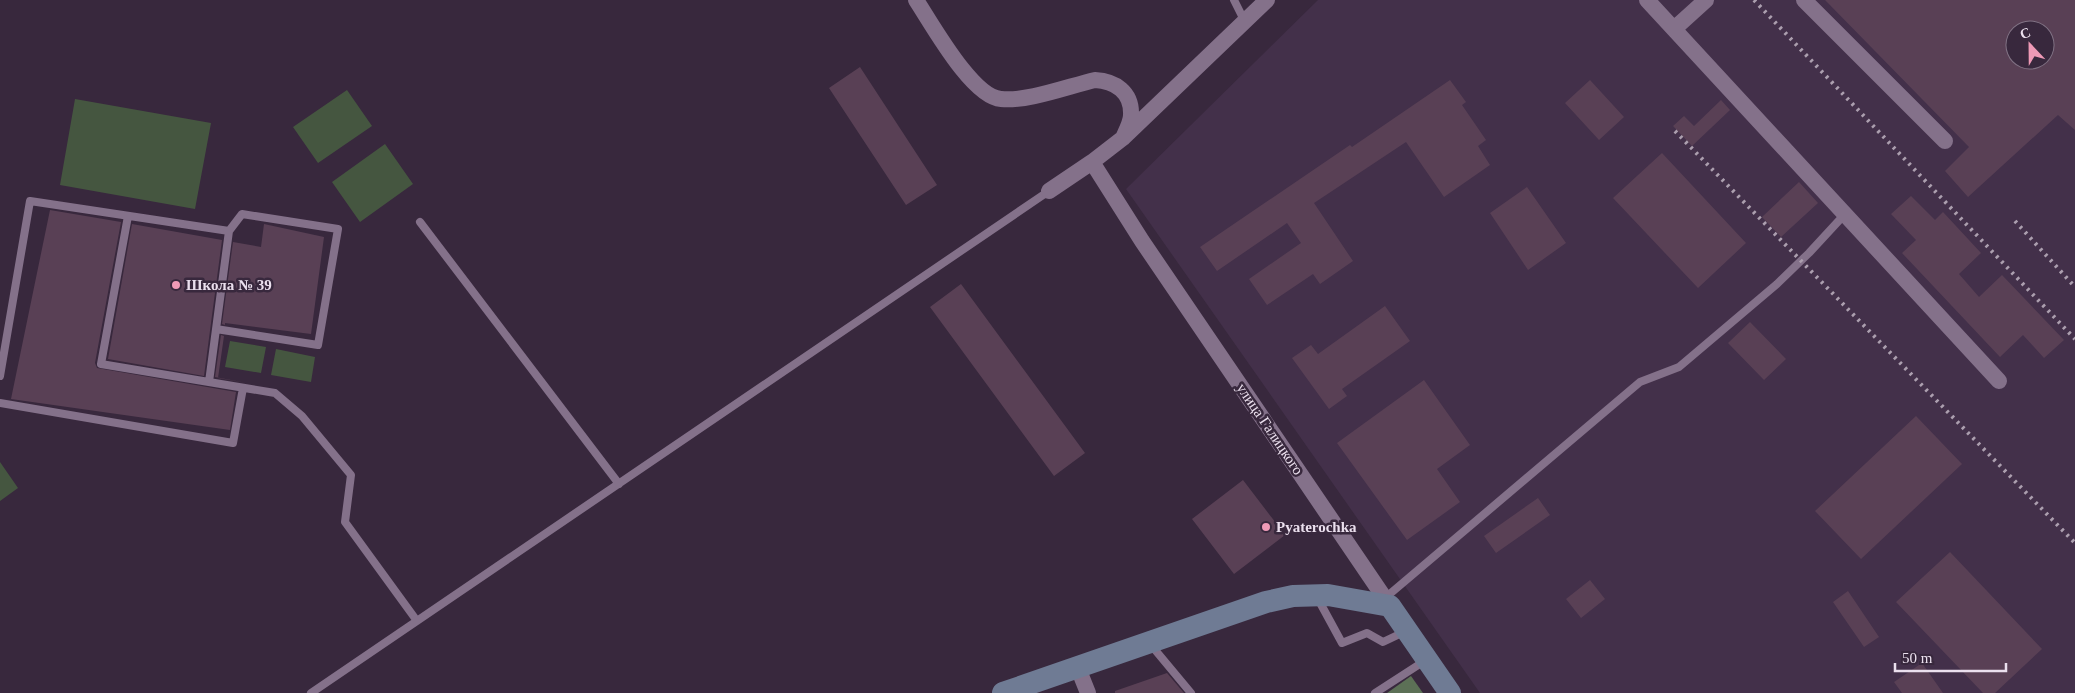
<svg xmlns="http://www.w3.org/2000/svg" width="2075" height="693" font-family="Georgia,serif">
<style>
.built{fill:#43304a;fill-rule:evenodd}
.green{fill:#455640}
.forest{fill:#5c7056}
.building{fill:#594055;fill-rule:evenodd}
.lines{fill:none;stroke-linecap:round;stroke-linejoin:round}
.lane{stroke:#84718a;stroke-width:8}
.street{stroke:#84718a;stroke-width:16}
.secondary{stroke:#6f7b94;stroke-width:22}
.rail{stroke:#ac9faf;stroke-width:4;stroke-dasharray:2.5 5;stroke-linecap:butt}
.poi-dot{fill:#ef9ab7;stroke:#38283d;stroke-width:2}
.labels{text-anchor:middle;stroke-width:5;stroke-linejoin:round;paint-order:stroke}
.poi-label{font-size:15px;font-weight:bold;fill:#ebe0ee;stroke:#38283d;text-anchor:start}
.street-label{font-size:15px;fill:#ebe0ee;stroke:#38283d}
</style>
<rect width="100%" height="100%" fill="#38283d"/>
<path class="built" d="M1318,0H2075V693H1480L1126,189ZM2015,30H2045V60H2015Z"/>
<path class="green" d="M347,90L372,126L318,163L293,127Z
M75,99L211,123L195,209L60,185Z
M385,144L413,184L360,222L332,182Z
M230,341L266,347L261,373L225,367Z
M276,349L315,357L311,382L271,375Z
M0,462L18,488L0,501Z"/>
<path class="forest" d="M1411,676L1423,693H1387Z"/>
<path class="building" d="M1825,0H2075V130L2058,115L1968,197L1945,171L1969,147ZM2015,30H2045V60H2015Z
M860,67L937,185L906,205L829,88Z
M1450,80L1466,102L1462,105L1486,140L1478,146L1490,165L1444,197L1406,142L1314,203L1353,261L1320,284L1313,274L1267,305L1249,279L1301,243L1287,223L1217,271L1200,247L1350,145L1352,147Z
M1590,80L1624,117L1599,140L1565,103Z
M1721,100L1730,110L1692,146L1673,126L1684,116L1694,126Z
M1662,153L1746,243L1698,288L1613,198Z
M1799,182L1818,203L1781,237L1762,217Z
M1527,187L1566,243L1528,270L1490,213Z
M1911,196L1935,220L1943,212L1981,253L1959,274L1979,297L2002,275L2064,340L2044,358L2023,335L2000,357L1902,253L1916,240L1891,214Z
M50,210L121,222L95,363L97,368L236,392L230,430L11,399Z
M132,224L222,240L204,376L108,359Z
M264,224L324,237L311,334L225,323V325L222,324L233,242L261,247Z
M961,284L1085,453L1054,476L930,307Z
M1385,306L1410,341L1342,389L1347,396L1329,409L1292,358L1311,345L1318,354Z
M1750,322L1786,359L1764,380L1728,343Z
M221,335L224,336L218,378L247,383L215,377Z
M1424,380L1470,445L1437,469L1460,502L1407,540L1337,443Z
M1916,416L1962,464L1861,559L1815,511Z
M1243,480L1285,535L1234,574L1192,519Z
M1538,498L1550,515L1496,553L1484,536Z
M1950,552L2042,649L1995,693H1983L1896,602Z
M1590,580L1605,599L1581,618L1566,599Z
M1848,591L1879,637L1864,647L1833,602Z
M1922,663L1943,693H1902L1894,682Z
M1167,673L1184,693H1115V691Z"/>
<g class="lines">
<path class="lane" d="M1234,0L1245,22
M128,216L101,364L275,393L302,416L351,475L345,522L417,621
M420,222L619,484
M0,376L30,201L229,231L242,214L338,229L318,345L216,329
M209,382L229,231
M0,403L233,443L243,388
M1385,598L1640,382L1679,367L1777,284L1809,253L1845,214
M1318,599L1342,643L1367,633L1383,642L1404,632
M1151,645L1191,693
M311,693L1049,191
M1375,693L1426,660"/>
<path class="street" d="M916,0C932,24 972,97 1001,99C1027,102 1069,86 1095,80C1115,81 1132,92 1131,115C1131,122 1126,131 1123,138
M1647,0L1999,381
M1804,0L1945,141
M1674,29L1706,0
M1092,162L1142,241L1390,606
M1049,191L1092,162L1123,138L1267,0
M1078,668L1088,693"/>
<path class="secondary" d="M1003,693L1266,602L1293,596L1328,595L1390,606L1450,693"/>
<path class="rail" d="M1754,0L2075,339
M1675,131L2075,543
M2015,221L2075,287"/>
</g>
<g class="poi-dot">
<circle cx="176" cy="285" r="5"/>
<circle cx="1266" cy="527" r="5"/>
</g>
<g class="labels">
<g class="poi-label">
<text x="186" y="290">Школа № 39</text>
<text x="1276" y="532">Pyaterochka</text>
</g>
<g class="street-label">
<text transform="translate(1270 429) rotate(56)" y="5">улица Галицкого</text>
</g>
</g>
<g transform="translate(2030 45) rotate(338)"><circle r="24" fill="#38283d" stroke="#807284"/>
<path d="M0-4L9 19L0 12L-9 19Z" fill="#ef9ab7"/>
<text y="-8" font-size="14" font-weight="bold" text-anchor="middle" fill="#ebe0ee">С</text>
</g>
<path d="M1895 663v8h111v-8" fill="none" stroke="#ebe0ee" stroke-width="2.5"/>
<text x="1902" y="663" font-size="15" fill="#ebe0ee" stroke="#38283d" stroke-width="4" paint-order="stroke">50 m</text>
</svg>
